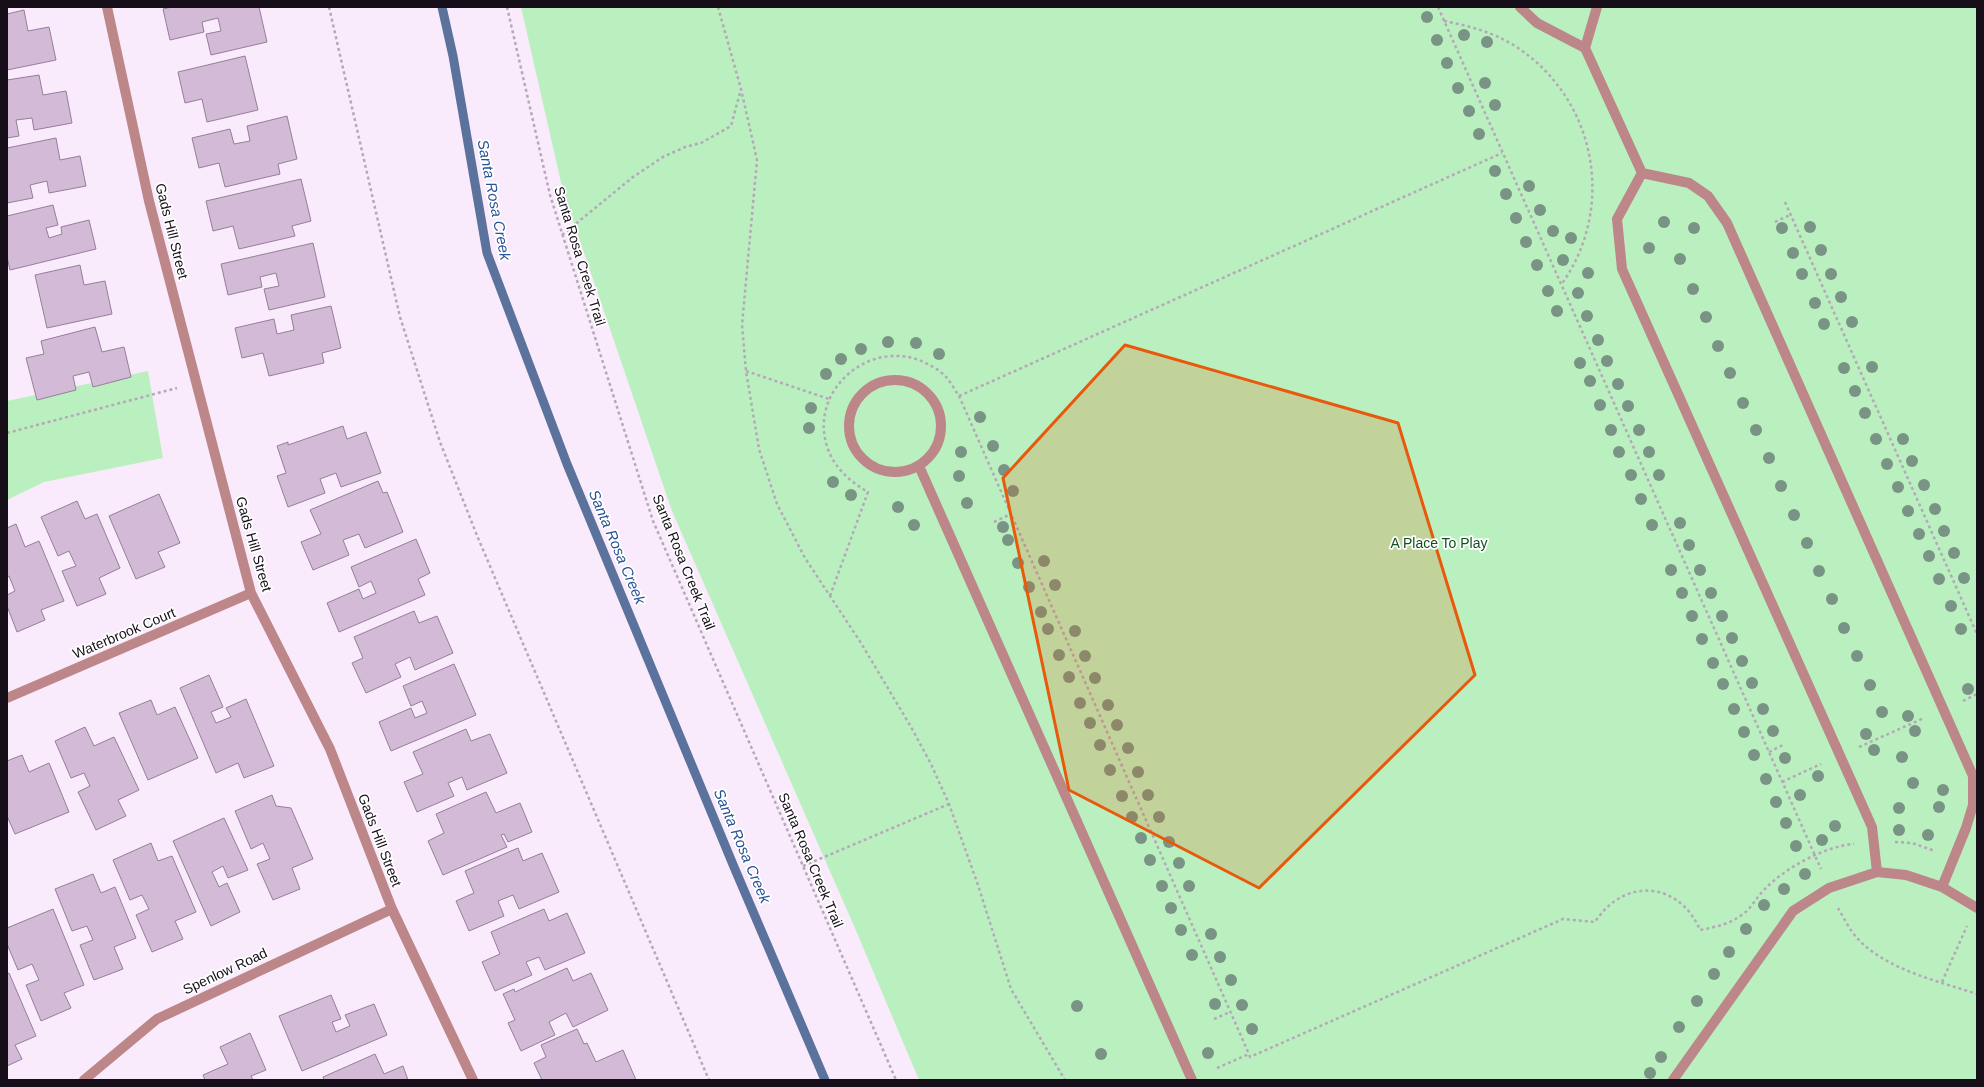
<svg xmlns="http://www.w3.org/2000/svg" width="1984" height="1087" font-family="Arial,sans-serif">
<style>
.park{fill:#baf0c0}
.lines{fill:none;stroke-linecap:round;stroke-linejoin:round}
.stream{stroke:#5b729c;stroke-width:9}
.building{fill:#d3bbd8;stroke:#957e99}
.path{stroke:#b5a8b7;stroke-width:2.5;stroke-dasharray:3 3;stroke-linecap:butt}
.minor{stroke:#bd8688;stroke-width:10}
.tree{fill:#799484}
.marked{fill:#e8590c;fill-opacity:0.2;stroke:#e8590c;stroke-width:3;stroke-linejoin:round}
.labels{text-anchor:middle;stroke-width:3.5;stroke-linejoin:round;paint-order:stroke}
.street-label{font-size:14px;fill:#160e18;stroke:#fff}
.park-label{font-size:14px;fill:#114e21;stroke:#fff}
.water-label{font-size:15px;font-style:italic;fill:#275295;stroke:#fff}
</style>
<rect width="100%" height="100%" fill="#f9eafc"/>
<path class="park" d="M521,7H1977V1080H919L854,926L672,511L563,191Z
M148,371L163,458L44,482L7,500V401Z"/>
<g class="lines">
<path class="stream" d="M442,7L453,56L487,253L567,464L734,867L825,1080"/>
</g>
<path class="building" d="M172,7H259L267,42L211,55L206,34L221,31L218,18L202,22L204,32L170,40L163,9Z
M24,10L28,31L49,27L56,60L7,70V14Z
M245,56L258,110L207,122L202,99L185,103L178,72Z
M39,75L43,95L66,91L72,123L34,130L32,118L16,120L19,136L7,138V80Z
M287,116L297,159L278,164L280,174L225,187L219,163L199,168L192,138L230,129L234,144L250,141L247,126Z
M56,138L60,160L80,156L86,186L49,193L47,181L30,185L33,198L7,203V148Z
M301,179L311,221L292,226L295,236L239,249L233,226L213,231L206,201Z
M53,205L58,225L46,228L49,238L62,234L61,227L89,220L96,249L10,270L7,257V216Z
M313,243L325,297L269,310L264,289L279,286L276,273L260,277L262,287L228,295L221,264Z
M80,265L84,285L105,281L112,314L47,328L35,275Z
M331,306L341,348L322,353L324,363L269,376L263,353L242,358L235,328L274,319L277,334L294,330L291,315Z
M95,327L102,352L124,347L131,377L93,387L89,372L73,376L76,390L37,400L26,358L44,354L41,341Z
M343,426L347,439L366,432L381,473L341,487L336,473L320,479L325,493L288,507L277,476L286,473L277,446L288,442V445Z
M378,481L383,493L387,492L403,532L365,548L359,534L343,540L349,555L313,570L301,542L321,534L310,510Z
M159,494L180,543L158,552L165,567L136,579L109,516Z
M77,501L85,519L97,514L120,568L99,578L106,594L77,606L62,571L76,566L69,551L58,556L41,517Z
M16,524L25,547L39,541L64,601L41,610L45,620L17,632L7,606V595L15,591L9,576L7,577V528Z
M416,539L430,573L418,579L425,595L339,632L327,603L359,589L363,599L376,593L371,581L359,587L351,567Z
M414,611L419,623L437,616L453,653L415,670L410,657L395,664L401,677L366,693L352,663L363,658L354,637Z
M454,664L476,715L391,751L379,722L411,708L415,718L427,713L422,701L411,706L403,686Z
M209,675L223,707L211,712L216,723L231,717L226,708L246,699L274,766L244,778L238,763L216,773L180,688Z
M151,700L157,715L175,707L198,758L148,780L119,713Z
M85,727L94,746L114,737L139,790L118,800L126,816L96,830L78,792L90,786L84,773L71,778L55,741Z
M466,729L471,741L490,734L507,773L467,790L462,777L448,783L454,796L417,812L404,782L423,774L413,752Z
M22,755L29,772L49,763L69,812L15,834L7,816V761Z
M486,792L496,813L520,803L532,832L508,842L504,834L501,835L507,847L443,875L428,841L444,833L436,814Z
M272,795L276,806L291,808L313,859L292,868L300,889L273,900L257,864L270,859L263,843L251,849L235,811Z
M224,818L248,870L228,878L223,866L212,872L219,887L227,883L240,912L211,926L173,841Z
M151,843L158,861L172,856L196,912L175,921L183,939L152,952L136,915L149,909L142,895L130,900L113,860Z
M518,848L523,861L542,853L559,892L519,909L513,895L498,901L504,916L469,931L456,901L474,893L465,871Z
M93,874L101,893L115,887L136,938L114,947L123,969L94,980L80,945L93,940L87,926L72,931L55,889Z
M53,909L84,985L64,993L71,1008L41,1021L26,985L39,980L32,964L18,970L7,944V928Z
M544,909L549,921L567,913L585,953L545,970L539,957L526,962L532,975L495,991L482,962L500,954L491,932Z
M567,968L573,981L591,973L608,1010L573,1027L566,1013L549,1022L555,1035L521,1051L508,1023L515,1020L503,994L514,989L515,992Z
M9,973L36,1036L15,1045L22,1059L7,1066V974Z
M331,995L341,1019L332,1022L336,1032L350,1026L345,1015L374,1004L387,1035L302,1071L279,1016Z
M577,1029L584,1044L587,1043L596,1062L623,1050L636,1080H542L534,1063L546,1057L541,1045Z
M250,1033L266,1070L251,1076L253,1080H205L203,1075L228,1064L220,1047Z
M375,1054L384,1074L403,1066L408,1080H324L323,1077Z"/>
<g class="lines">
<path class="path" d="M329,7L400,317L440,442L478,538L709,1080
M507,7L550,195L653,521L896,1080
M718,7L741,89L757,160L742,325L746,371L759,449L777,504L805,558L861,643L911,727L931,764L949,804L978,885L1011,989L1065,1080
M1438,7L1821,869
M1444,21C1469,26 1493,32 1515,46C1596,98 1617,207 1561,285
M1785,202L1977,634
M1775,222L1790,215
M562,235L633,177L663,157L685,147L701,143L731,126L741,89
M746,371L829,399
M959,396L1502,153
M7,433L177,388
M994,522L1011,514
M830,596L868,492C849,481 832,466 826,443C812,391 865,343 916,359C927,363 939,369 947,378C951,383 955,390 959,396L1249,1054
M1963,701L1977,694
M1859,747L1924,718
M1769,752L1785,744
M1782,782L1821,764
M1895,842L1912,843L1935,851
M803,866L949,804
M1838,908C1844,918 1850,931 1858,939C1887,970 1938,981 1977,994
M1942,982L1967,926
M1214,1019L1230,1012
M1217,1068L1249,1054L1250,1057L1563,919L1595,922C1624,877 1679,881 1700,930C1716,927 1730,924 1743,914C1752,908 1757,896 1765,889C1785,868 1825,846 1854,844"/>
<path class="minor" d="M107,7L149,201L251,593L330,749L392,909L473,1080
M1520,7L1537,23L1585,48L1642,173L1617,219L1622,269L1872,827L1877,872
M1585,48L1597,7
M1642,173L1689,183L1708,196L1727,223L1973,776V805L1966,828L1942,887
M849 426a46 46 0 1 1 92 0a46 46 0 1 1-92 0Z
M919,466L1192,1080
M7,698L251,593
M84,1080L157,1019L392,909
M1673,1080L1793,911L1829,888L1877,872L1906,875L1942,887L1977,908"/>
</g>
<g class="tree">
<circle cx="1427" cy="17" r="6"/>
<circle cx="1464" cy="35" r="6"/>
<circle cx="1437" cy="40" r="6"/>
<circle cx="1487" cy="42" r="6"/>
<circle cx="1447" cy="63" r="6"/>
<circle cx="1485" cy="83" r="6"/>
<circle cx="1458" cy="88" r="6"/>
<circle cx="1495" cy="105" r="6"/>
<circle cx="1469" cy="111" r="6"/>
<circle cx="1479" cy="134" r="6"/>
<circle cx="1495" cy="171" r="6"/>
<circle cx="1529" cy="186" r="6"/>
<circle cx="1506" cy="194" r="6"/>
<circle cx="1540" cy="210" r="6"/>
<circle cx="1516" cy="218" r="6"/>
<circle cx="1664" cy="222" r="6"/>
<circle cx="1810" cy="227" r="6"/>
<circle cx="1694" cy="228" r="6"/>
<circle cx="1782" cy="228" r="6"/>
<circle cx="1553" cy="231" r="6"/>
<circle cx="1571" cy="238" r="6"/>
<circle cx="1526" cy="242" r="6"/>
<circle cx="1649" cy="248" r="6"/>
<circle cx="1821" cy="250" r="6"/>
<circle cx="1793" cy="253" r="6"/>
<circle cx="1680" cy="259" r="6"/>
<circle cx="1563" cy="260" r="6"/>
<circle cx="1537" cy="265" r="6"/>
<circle cx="1588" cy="273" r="6"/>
<circle cx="1802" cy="274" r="6"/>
<circle cx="1831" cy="274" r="6"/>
<circle cx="1693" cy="289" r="6"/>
<circle cx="1548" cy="291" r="6"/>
<circle cx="1578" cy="293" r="6"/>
<circle cx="1841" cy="297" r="6"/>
<circle cx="1815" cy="303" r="6"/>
<circle cx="1557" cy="311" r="6"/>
<circle cx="1587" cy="316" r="6"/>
<circle cx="1706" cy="317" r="6"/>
<circle cx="1852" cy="322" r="6"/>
<circle cx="1824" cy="324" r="6"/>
<circle cx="1598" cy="340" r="6"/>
<circle cx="888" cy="342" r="6"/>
<circle cx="916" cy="343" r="6"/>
<circle cx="1718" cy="346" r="6"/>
<circle cx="861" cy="349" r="6"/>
<circle cx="939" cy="354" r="6"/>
<circle cx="841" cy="359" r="6"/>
<circle cx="1607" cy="361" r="6"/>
<circle cx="1580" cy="363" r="6"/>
<circle cx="1872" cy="367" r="6"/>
<circle cx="1844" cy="368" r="6"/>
<circle cx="1730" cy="373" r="6"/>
<circle cx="826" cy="374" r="6"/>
<circle cx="1590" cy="381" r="6"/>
<circle cx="1618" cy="384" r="6"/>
<circle cx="1855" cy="391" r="6"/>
<circle cx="1743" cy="403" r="6"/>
<circle cx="1600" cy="405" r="6"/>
<circle cx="1628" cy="406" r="6"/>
<circle cx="811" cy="408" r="6"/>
<circle cx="1865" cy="413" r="6"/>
<circle cx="980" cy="417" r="6"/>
<circle cx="809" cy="428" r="6"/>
<circle cx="1611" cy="430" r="6"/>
<circle cx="1639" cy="430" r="6"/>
<circle cx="1756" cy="430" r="6"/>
<circle cx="1876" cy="439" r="6"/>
<circle cx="1903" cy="439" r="6"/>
<circle cx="993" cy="446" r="6"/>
<circle cx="961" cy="452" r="6"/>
<circle cx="1619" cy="452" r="6"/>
<circle cx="1649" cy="452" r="6"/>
<circle cx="1769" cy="458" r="6"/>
<circle cx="1912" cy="461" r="6"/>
<circle cx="1887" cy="464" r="6"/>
<circle cx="1004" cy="470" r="6"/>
<circle cx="1631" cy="475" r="6"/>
<circle cx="1659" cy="475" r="6"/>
<circle cx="959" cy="476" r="6"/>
<circle cx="833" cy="482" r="6"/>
<circle cx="1924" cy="485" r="6"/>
<circle cx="1781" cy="486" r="6"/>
<circle cx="1898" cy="487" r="6"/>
<circle cx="1013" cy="491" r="6"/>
<circle cx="851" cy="495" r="6"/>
<circle cx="1641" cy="499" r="6"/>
<circle cx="967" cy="503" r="6"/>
<circle cx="898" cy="507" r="6"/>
<circle cx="1935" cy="509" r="6"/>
<circle cx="1908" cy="511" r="6"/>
<circle cx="1794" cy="515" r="6"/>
<circle cx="1680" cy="523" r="6"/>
<circle cx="914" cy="525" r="6"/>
<circle cx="1652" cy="525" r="6"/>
<circle cx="1003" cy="527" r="6"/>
<circle cx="1944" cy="531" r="6"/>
<circle cx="1919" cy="534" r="6"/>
<circle cx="1008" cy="540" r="6"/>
<circle cx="1807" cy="543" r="6"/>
<circle cx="1689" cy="545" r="6"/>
<circle cx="1954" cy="553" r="6"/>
<circle cx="1929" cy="556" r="6"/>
<circle cx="1044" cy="561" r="6"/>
<circle cx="1018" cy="563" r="6"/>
<circle cx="1671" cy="570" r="6"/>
<circle cx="1700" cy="570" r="6"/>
<circle cx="1819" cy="571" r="6"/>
<circle cx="1964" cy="578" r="6"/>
<circle cx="1939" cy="579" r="6"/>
<circle cx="1055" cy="585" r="6"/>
<circle cx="1029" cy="587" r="6"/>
<circle cx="1682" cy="593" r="6"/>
<circle cx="1711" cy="593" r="6"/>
<circle cx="1832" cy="599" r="6"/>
<circle cx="1951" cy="606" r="6"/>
<circle cx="1041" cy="612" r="6"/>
<circle cx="1692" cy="616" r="6"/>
<circle cx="1722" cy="616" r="6"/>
<circle cx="1844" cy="628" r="6"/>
<circle cx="1048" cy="629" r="6"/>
<circle cx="1961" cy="629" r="6"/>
<circle cx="1075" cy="631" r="6"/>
<circle cx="1732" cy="638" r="6"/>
<circle cx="1702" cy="639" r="6"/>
<circle cx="1059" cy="655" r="6"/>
<circle cx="1085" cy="656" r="6"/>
<circle cx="1857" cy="656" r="6"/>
<circle cx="1742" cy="661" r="6"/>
<circle cx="1713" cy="663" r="6"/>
<circle cx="1069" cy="677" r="6"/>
<circle cx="1095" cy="678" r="6"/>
<circle cx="1752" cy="683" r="6"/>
<circle cx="1723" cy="684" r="6"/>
<circle cx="1870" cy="685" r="6"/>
<circle cx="1968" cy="689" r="6"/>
<circle cx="1080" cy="703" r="6"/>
<circle cx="1108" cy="705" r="6"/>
<circle cx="1734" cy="709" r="6"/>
<circle cx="1763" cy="709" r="6"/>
<circle cx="1882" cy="712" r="6"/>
<circle cx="1908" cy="716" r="6"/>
<circle cx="1090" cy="723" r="6"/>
<circle cx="1117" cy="725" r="6"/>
<circle cx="1773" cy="731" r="6"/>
<circle cx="1915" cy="731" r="6"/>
<circle cx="1744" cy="732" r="6"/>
<circle cx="1866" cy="734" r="6"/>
<circle cx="1100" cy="745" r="6"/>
<circle cx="1128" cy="748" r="6"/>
<circle cx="1874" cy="750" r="6"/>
<circle cx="1754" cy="755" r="6"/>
<circle cx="1902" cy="757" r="6"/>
<circle cx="1785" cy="758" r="6"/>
<circle cx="1110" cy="770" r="6"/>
<circle cx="1138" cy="772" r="6"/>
<circle cx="1818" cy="776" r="6"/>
<circle cx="1766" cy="779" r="6"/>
<circle cx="1913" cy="783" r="6"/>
<circle cx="1943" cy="790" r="6"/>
<circle cx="1148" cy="795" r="6"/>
<circle cx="1800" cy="795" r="6"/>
<circle cx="1122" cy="796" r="6"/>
<circle cx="1776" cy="802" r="6"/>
<circle cx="1939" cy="807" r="6"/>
<circle cx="1899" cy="808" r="6"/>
<circle cx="1132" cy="817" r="6"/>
<circle cx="1159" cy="817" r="6"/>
<circle cx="1786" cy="823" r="6"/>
<circle cx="1835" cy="826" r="6"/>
<circle cx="1899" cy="830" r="6"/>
<circle cx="1928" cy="835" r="6"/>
<circle cx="1141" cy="838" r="6"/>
<circle cx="1822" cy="840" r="6"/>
<circle cx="1169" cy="842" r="6"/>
<circle cx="1796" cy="846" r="6"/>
<circle cx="1150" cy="860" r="6"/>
<circle cx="1179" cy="863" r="6"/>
<circle cx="1805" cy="874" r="6"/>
<circle cx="1162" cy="886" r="6"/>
<circle cx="1189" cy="886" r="6"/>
<circle cx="1784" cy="889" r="6"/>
<circle cx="1764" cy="905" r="6"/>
<circle cx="1171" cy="908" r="6"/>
<circle cx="1746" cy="929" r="6"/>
<circle cx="1181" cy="930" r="6"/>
<circle cx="1211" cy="934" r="6"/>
<circle cx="1729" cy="952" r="6"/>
<circle cx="1192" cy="955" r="6"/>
<circle cx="1220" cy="957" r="6"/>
<circle cx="1714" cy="974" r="6"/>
<circle cx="1231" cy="980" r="6"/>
<circle cx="1697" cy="1001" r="6"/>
<circle cx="1215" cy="1004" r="6"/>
<circle cx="1242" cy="1005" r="6"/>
<circle cx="1077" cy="1006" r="6"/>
<circle cx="1679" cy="1027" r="6"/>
<circle cx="1252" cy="1029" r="6"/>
<circle cx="1208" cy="1053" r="6"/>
<circle cx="1101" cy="1054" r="6"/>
<circle cx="1661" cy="1057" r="6"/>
<circle cx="1650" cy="1073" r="6"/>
</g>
<path class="marked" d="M1125,345L1398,423L1475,675L1259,888L1069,790L1003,478Z"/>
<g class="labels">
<g class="street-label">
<text transform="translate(172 231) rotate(76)" y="5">Gads Hill Street</text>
<text transform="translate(580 256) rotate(73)" y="5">Santa Rosa Creek Trail</text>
<text transform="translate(254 544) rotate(74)" y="5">Gads Hill Street</text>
<text transform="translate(684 562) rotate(68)" y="5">Santa Rosa Creek Trail</text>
<text transform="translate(124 633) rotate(-23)" y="5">Waterbrook Court</text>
<text transform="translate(380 840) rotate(69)" y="5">Gads Hill Street</text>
<text transform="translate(811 860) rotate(67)" y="5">Santa Rosa Creek Trail</text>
<text transform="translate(225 971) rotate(-25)" y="5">Spenlow Road</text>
</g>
<g class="park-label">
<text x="1439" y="548">A Place To Play</text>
</g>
<g class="water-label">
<text transform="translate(494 200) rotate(79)" y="5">Santa Rosa Creek</text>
<text transform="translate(617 547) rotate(67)" y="5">Santa Rosa Creek</text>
<text transform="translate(742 846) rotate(67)" y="5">Santa Rosa Creek</text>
</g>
</g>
<rect width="1984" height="1087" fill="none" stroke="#160e18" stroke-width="16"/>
</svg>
